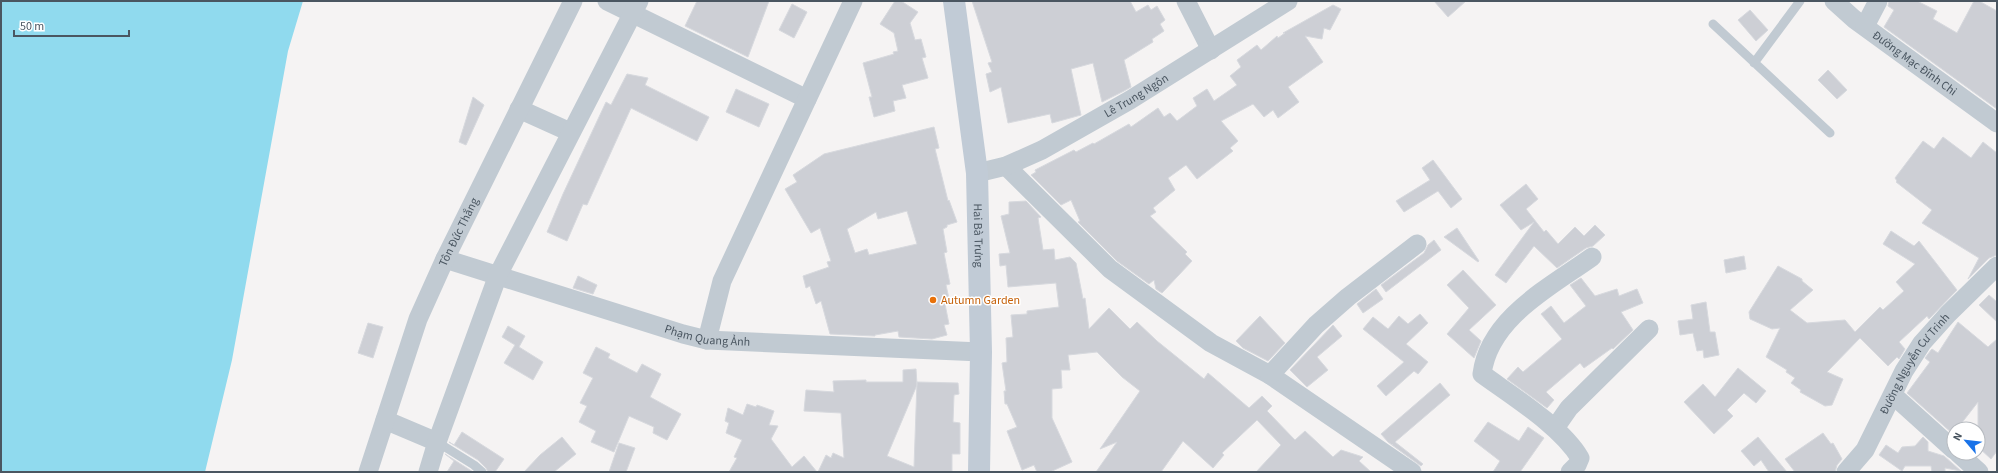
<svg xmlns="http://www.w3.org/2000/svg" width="1998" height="473" font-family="'Source Sans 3',sans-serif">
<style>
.water{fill:#90daee}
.building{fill:#cdcfd5;stroke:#d7d9de;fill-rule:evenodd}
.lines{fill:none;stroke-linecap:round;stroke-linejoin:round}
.lane{stroke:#c1cad2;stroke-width:9}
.street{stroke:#c1cad2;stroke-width:19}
.secondary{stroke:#c1cbd6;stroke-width:22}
.food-dot{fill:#e8710a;stroke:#fff;stroke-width:1.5}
.labels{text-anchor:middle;stroke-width:3;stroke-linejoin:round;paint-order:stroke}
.street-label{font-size:12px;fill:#4a5661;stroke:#fff}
.food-label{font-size:12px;fill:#c56008;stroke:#fff;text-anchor:start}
</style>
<rect width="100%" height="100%" fill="#f5f3f3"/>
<path class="water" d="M1,1H303L288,51L232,360L205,472H1Z"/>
<path class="building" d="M697,1H769L748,57L685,26Z
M895,1H901L918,12L910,23L915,40L921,39L926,57L922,58L928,78L902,85L906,98L893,101L895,111L874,117L869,97H872L863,63L894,54L893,52L898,51L894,33L880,24Z
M972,1H1130L1136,12L1148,5L1151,10L1157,6L1165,20L1160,24L1164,31L1152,39L1153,42L1124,60L1131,87L1124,91L1102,102L1093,63L1071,69L1081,115L1052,123L1050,114L1008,123L1001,87L990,92L986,74L992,72L988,63L992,62Z
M1434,1H1466L1448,17Z
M1889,1H1917L1937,11L1933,19L1957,33L1974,1H1979L1997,11V109L1884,27L1894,10L1888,6Z
M792,4L807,12L794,38L779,30Z
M1333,5L1341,9L1330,30L1324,28L1322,39L1305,36L1323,62L1288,87L1299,102L1278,118L1273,110L1264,117L1253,104L1221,121L1238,141L1230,148L1233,151L1197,179L1186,165L1168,178L1175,190L1153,208L1156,212L1150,216L1187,252L1185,254L1192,261L1162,293L1156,289L1154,280L1149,284L1117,261L1078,222L1080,221L1071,200L1061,205L1031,175L1036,172L1035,170L1074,150L1076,152L1093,143L1094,144L1129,124L1131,127L1158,108L1164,117L1170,113L1177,121L1197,106L1193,98L1207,89L1214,101L1237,85L1230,76L1241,67L1237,60L1257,45L1261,50L1277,36L1278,38L1285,33H1283Z
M1750,10L1768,30L1756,41L1738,20Z
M1828,70L1847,90L1837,99L1818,80Z
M627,74L648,78L645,85L709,117L697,141L631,108L587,205L583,204L567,241L547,232L563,194L606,102L611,105Z
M736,89L769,104L759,127L726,112Z
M473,97L484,105L466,145L459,142Z
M934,127L939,148L935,149L948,201L949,200L957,222L947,225V227L943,229L947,252L944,253L950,284L946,285L950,303L945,304L949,324L944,325L947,335L932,339L899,337L898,331L875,335V336L830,334L821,301L816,304L810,286L806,288L803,276L829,267L827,262L831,261L820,228L811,233L785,189L797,182L793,175L824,154ZM907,211L917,244L869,255L867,249L855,253L847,229L876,212L878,219Z
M1943,137L1971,158L1983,142L1997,153V255L1989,258L1968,279L1979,258L1922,223L1932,210L1896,182L1897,181L1895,178L1923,141L1934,149Z
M1433,160L1462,199L1451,208L1438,191L1404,212L1396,201L1430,180L1422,168Z
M1526,184L1538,199L1526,209L1544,232L1546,230L1558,244L1575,227L1584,236L1595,225L1605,235L1593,246L1586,248L1557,268L1534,246L1506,283L1495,275L1534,222L1521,230L1500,205Z
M1026,201L1041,217L1038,218L1043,250L1054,249L1055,260L1070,257L1076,263L1083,299L1085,298L1089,329L1109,308L1130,329L1137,322L1157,341L1204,379L1208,373L1249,408L1262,396L1272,406L1267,411L1295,440L1305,431L1333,457L1341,450L1363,457L1359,461L1371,472H1256L1281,445L1257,420L1222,453L1224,455L1213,468L1183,441L1161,472H1096L1117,442L1100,449L1140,391L1122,377L1097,352L1068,355L1070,370H1061L1062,388L1052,389V418L1072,462L1050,472H1037L1034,465L1022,470L1007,431L1017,427L1007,404H1005L1004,391H1006L1002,363L1007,362L1006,338L1013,337L1011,315L1027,314V311L1059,307L1056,283L1008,287L1006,265L1000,266L999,254L1010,253L1001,216L1009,214V202Z
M1457,228L1479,261L1478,262L1444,237Z
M1891,231L1914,246L1919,241L1957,290L1929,319L1927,316L1899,342L1905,349L1899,359L1897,357L1888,366L1860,338L1827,372L1843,379L1832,405L1825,406L1800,392L1801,390L1791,383L1795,378L1786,372L1787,370L1766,357L1780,328L1772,329L1750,319L1749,312L1778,266L1802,279V281L1813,290L1790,310L1807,323L1845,320L1855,332L1880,307L1883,310L1904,291L1896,282L1915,264L1883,244Z
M1434,240L1441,250L1386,292L1381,285L1424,253L1428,245Z
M1744,256L1746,269L1726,273L1724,260Z
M1463,270L1496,305L1469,330L1481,341L1474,358L1447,334L1469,308L1447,285Z
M578,276L597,285L593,294L573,288Z
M1581,278L1595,296L1617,289L1619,296L1637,289L1643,303L1621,312L1633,330L1613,349L1612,348L1584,368L1580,363L1546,392L1554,400L1547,408L1507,379L1518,367L1523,372L1562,339L1541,314L1551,306L1564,323L1586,306L1570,285Z
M1376,289L1383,299L1363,313L1357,304Z
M1989,295L1997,302V322L1979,305Z
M1706,302L1710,332H1715L1719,355L1704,358L1703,350L1697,351L1693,333L1680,335L1678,321L1693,319L1691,305Z
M1420,314L1428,323L1406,344L1428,362L1418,374L1414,371L1386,396L1377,386L1404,362L1363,329L1373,317L1388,329L1399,316L1408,324Z
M1260,316L1285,343L1268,361L1243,348L1236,341Z
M1958,322L1988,347L1997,339V451L1991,459L1978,447V402L1957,429H1954L1953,434L1907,393L1930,362L1925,358L1931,350L1932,349L1938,353Z
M368,323L383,327L373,358L358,353Z
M1333,325L1342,336L1317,357L1328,370L1307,387L1290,370Z
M508,326L525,336L519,347L543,362L533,380L504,363L515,345L502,337Z
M596,347L610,354L608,358L637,373L642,364L661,374L650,397L681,414L667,440L653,433L654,427L629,416L614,452L591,442L596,431L579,422L587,406L580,403L593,378L583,373Z
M1738,368L1766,391L1756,403L1744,393L1727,410L1733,416L1714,434L1684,402L1703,384L1715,397Z
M916,369L917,385L887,456L914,467L917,382L958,383L959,394L954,395L953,422L960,423V454H952V472H818L826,455L831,458L833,453L844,458L841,413L804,411L806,390L834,392L833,381L866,380V382H903V370Z
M1440,383L1450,395L1395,442L1423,464L1421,466L1392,445L1393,444L1392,445L1388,442L1381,434Z
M747,404L756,407L757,405L774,411L769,425L778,426L771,439L792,467L804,456L817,472H729L737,458L734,457L742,440L726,433L729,423L725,421L728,408L743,415Z
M1488,422L1519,441L1528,427L1544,438L1520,472H1493L1500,461L1474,441Z
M462,432L504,459L495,472H488L486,468L478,460L449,442L454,445Z
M1823,433L1831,444L1833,443L1842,459L1837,465L1835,472H1795L1785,459Z
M562,437L576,454L554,472H524L540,455Z
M1758,437L1787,472H1769L1761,460L1754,466L1741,451Z
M1923,437L1928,442V451L1944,456L1961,471L1945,468V472H1932L1931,466H1905L1902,471L1879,455L1886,445L1898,453L1902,447L1915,446Z
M619,443L635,448L626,472H609Z
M445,454L470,470L473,472H447L454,461Z"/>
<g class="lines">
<path class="lane" d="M1713,24L1830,133
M1754,63L1800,1
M437,442L474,465L482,472"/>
<g class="street">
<path d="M607,1L807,99"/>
<path d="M1186,1L1211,50"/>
<path id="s1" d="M1834,1L1854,19L1997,123"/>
<path d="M1865,26L1878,1"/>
<path d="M519,109L570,132"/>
<path d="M1006,166L1110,269L1211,343L1270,375L1412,472"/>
<path id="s2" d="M977,173L1006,166L1042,150L1130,100L1288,1"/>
<path id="s3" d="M445,259L683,334L707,340L981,352"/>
<path d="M707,340L722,281L853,1"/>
<path d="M1270,375L1316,325L1348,297L1417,244"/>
<path d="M1893,395L1954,450"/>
<path d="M385,420L437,442"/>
<path d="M1555,428L1569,408L1649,329"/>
<path d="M1958,453L1979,472"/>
<path id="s4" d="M368,472L418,319L445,259L573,1"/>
<path d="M428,472L437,442L498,275L639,1"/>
<path d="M1570,472L1577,465L1580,458C1561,426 1512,396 1482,374C1489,318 1550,287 1592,257"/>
<path id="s5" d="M1846,472L1865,450L1904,371L1922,343L1948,314L1997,266"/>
</g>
<path class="secondary" id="s6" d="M954,1L977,173L981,352L979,472"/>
</g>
<circle class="food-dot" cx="933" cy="300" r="4"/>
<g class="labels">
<g class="street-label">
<text dy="4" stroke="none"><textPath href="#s1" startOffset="102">Đường Mạc Đĩnh Chi</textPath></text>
<text dy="4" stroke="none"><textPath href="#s2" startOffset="178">Lê Trung Ngôn</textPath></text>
<text dy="4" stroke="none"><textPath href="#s4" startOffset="257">Tôn Đức Thắng</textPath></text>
<text dy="4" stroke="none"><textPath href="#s6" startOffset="236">Hai Bà Trưng</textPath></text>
<text dy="4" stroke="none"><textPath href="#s3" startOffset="274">Phạm Quang Ảnh</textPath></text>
<text dy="4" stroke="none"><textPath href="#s5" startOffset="129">Đường Nguyễn Cư Trinh</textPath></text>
</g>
<g class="food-label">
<text x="941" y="304">Autumn Garden</text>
</g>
</g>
<rect width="1998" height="473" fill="none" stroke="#4a5661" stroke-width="4"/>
<g transform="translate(1966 441) rotate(298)"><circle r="19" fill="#ffffff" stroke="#b7bbc0"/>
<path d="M0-3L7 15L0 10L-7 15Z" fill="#1a73e8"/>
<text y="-6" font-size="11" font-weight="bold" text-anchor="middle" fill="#4a5661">N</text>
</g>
<path d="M14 30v6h115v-6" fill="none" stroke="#4a5661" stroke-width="2"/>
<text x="20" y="30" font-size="12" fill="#4a5661" stroke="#ffffff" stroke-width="3" paint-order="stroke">50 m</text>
</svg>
